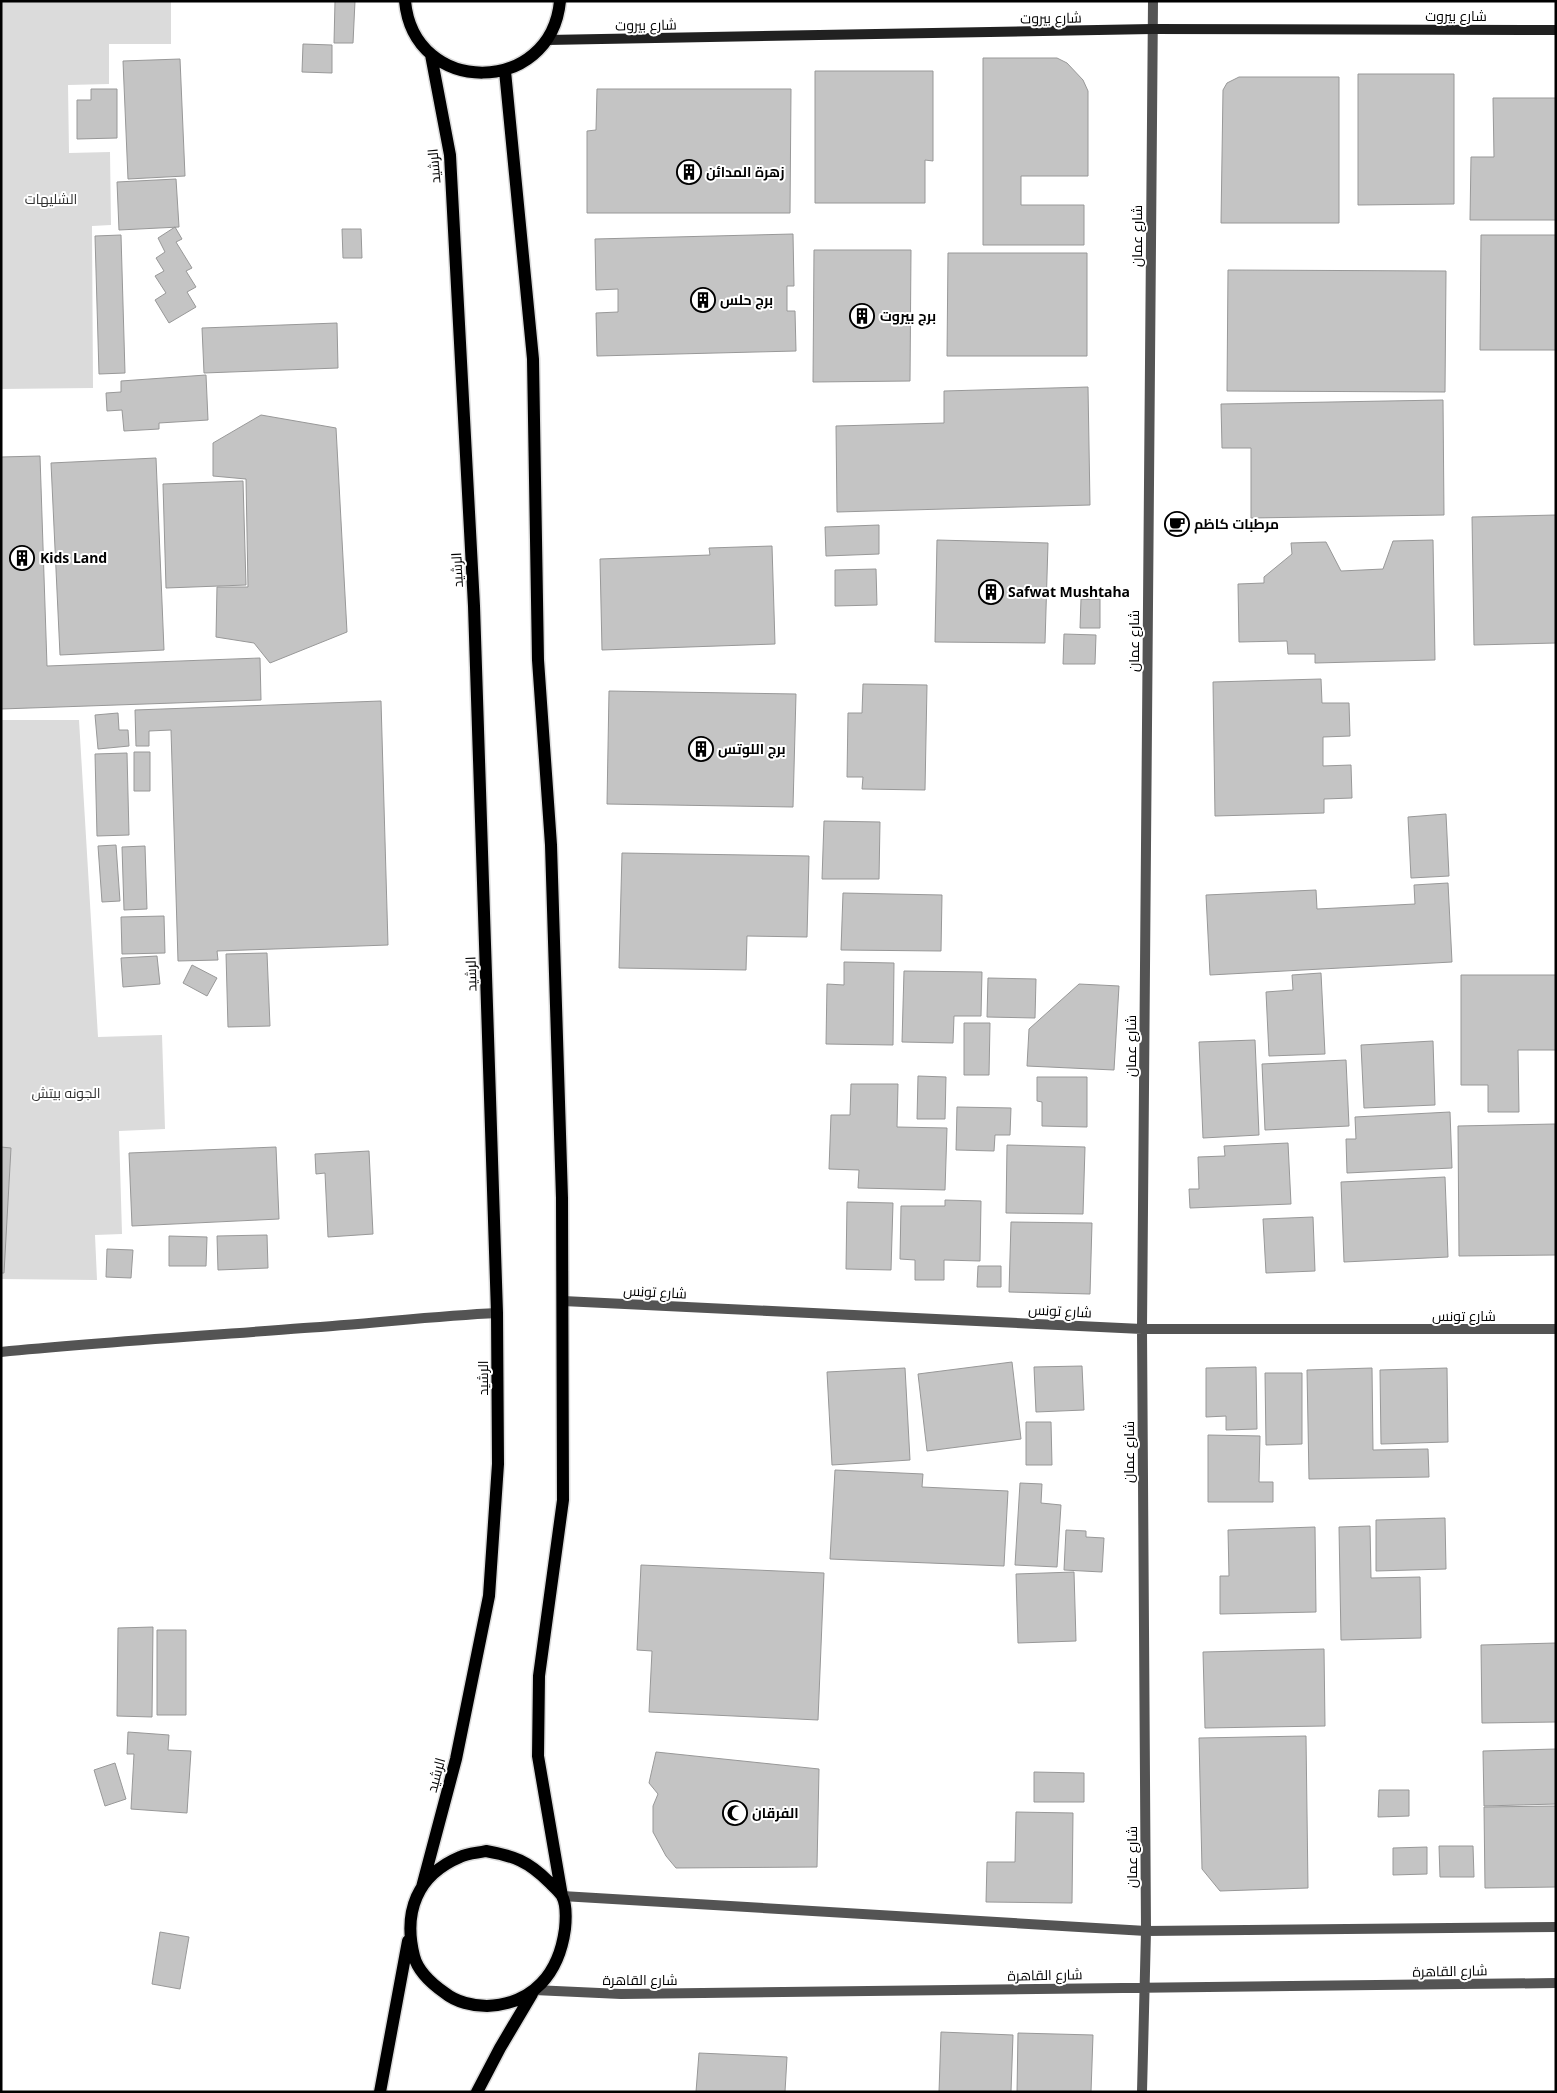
<svg xmlns="http://www.w3.org/2000/svg" width="1557" height="2093" font-family="'Noto Sans',Cairo,sans-serif">
<style>
.green{fill:#dbdbdb}
.building{fill:#c4c4c4;stroke:#989898}
.lines{fill:none;stroke-linecap:round;stroke-linejoin:round}
.primary-casing{stroke:#dbdbdb;stroke-width:15}
.lane{stroke:#545454;stroke-width:10}
.street{stroke:#545454;stroke-width:10}
.secondary{stroke:#212121;stroke-width:10}
.primary{stroke:#000;stroke-width:12}
.labels{text-anchor:middle;stroke-width:4;stroke-linejoin:round;paint-order:stroke}
.street-label{font-size:14px;fill:#000;stroke:#fff}
.poi-label{font-size:14px;font-weight:bold;fill:#000;stroke:#fff;text-anchor:start}
.park-label{font-size:14px;fill:#323232;stroke:#fff}
</style>
<rect width="100%" height="100%" fill="#fff"/>
<path class="green" d="M1,1H171V44H109V84L68,85L69,153L110,152L111,225L92,226L93,388L1,389Z
M1,720H79L98,1037L162,1035L165,1129L119,1131L122,1234L95,1235L97,1280L1,1279Z"/>
<path class="building" d="M335,1H355L353,43H334Z
M303,44L332,45V73L302,72Z
M983,58H1057L1067,63L1083,80L1088,91V176H1021V205H1084V245H983Z
M180,59L185,176L128,179L123,61Z
M815,71H933V161L925,160V203H815Z
M1358,74H1454V204L1358,205Z
M1239,77H1339V223H1221L1223,90L1227,83Z
M91,89H117V138L77,139V100H91Z
M597,89H791L790,213H587V131L596,130Z
M1493,98H1556V220H1470L1471,157H1494Z
M176,179L179,227L119,230L117,182Z
M175,227L182,239L176,242L192,268L186,271L196,287L187,292L196,307L169,323L155,300L166,293L155,276L164,271L156,258L165,252L158,238Z
M342,229H361L362,258H343Z
M793,234L794,286H787V311H795L796,351L597,356L596,313L618,312V289L596,290L595,239Z
M121,235L125,373L99,374L95,236Z
M1481,235H1556V350H1480Z
M814,250H911L910,381L813,382Z
M948,253H1087V356H947Z
M1228,270L1446,271L1445,392L1227,391Z
M337,323L338,368L204,373L202,328Z
M206,375L208,420L159,423V429L124,431L122,410L107,411L106,393L121,392V381Z
M1088,387L1090,505L837,512L836,426L944,423V391Z
M1443,400L1444,515L1251,518V448H1222L1221,404Z
M261,415L336,428L347,632L270,663L254,643L216,637L217,587H248L246,479L213,476V443Z
M40,456L47,666L260,658L261,700L1,709V457Z
M156,458L164,650L60,655L51,463Z
M243,481L246,585L166,588L163,484Z
M1556,515V643L1474,645L1472,517Z
M879,525V554L826,556L825,527Z
M937,540L1048,543L1045,643L935,642Z
M1433,540L1435,660L1315,663V654H1288L1287,641L1239,642L1238,584L1264,583V577L1292,554L1291,543L1326,542L1341,571L1383,569L1393,541Z
M772,546L775,644L602,650L600,559L710,555L709,548Z
M876,569L877,605L835,606V570Z
M1081,599H1100V628H1080Z
M1064,634L1096,635L1095,664H1063Z
M1321,679L1322,703H1349L1350,736L1323,737V766L1351,765L1352,798L1324,799V813L1215,816L1213,682Z
M863,684L927,685L925,790L862,789L863,777H847L848,713H862Z
M609,691L796,694L793,807L607,804Z
M381,701L388,945L217,951L218,960L178,961L171,730L149,731V746H136L135,710Z
M118,713L119,730H128L129,746L98,749L95,715Z
M134,752H150V791H134Z
M127,753L129,835L97,836L95,754Z
M1446,814L1449,876L1411,878L1408,817Z
M824,821L880,822L879,879H822Z
M116,845L120,901L102,902L98,846Z
M145,846L147,909L124,910L122,847Z
M622,853L809,856L807,937L747,936L746,970L619,968Z
M1448,883L1452,962L1210,975L1206,895L1316,890L1317,909L1415,904L1414,885Z
M843,893L942,895L941,951L841,950Z
M164,916L165,953L122,954L121,917Z
M267,953L270,1026L228,1027L226,954Z
M157,956L160,984L123,987L121,958Z
M844,962L894,963L893,1045L826,1044L827,984L844,985Z
M192,965L217,978L207,996L183,983Z
M904,971L982,972L981,1016H954L953,1043L902,1042Z
M1321,973L1325,1054L1269,1056L1266,992L1293,990L1292,975Z
M1461,975H1556V1050H1518L1519,1112H1488V1085H1461Z
M988,978L1036,979L1035,1018L987,1017Z
M1079,984L1119,986L1114,1070L1027,1066L1029,1029Z
M964,1023H990L989,1075H964Z
M1255,1040L1259,1135L1203,1138L1199,1042Z
M1433,1041L1435,1105L1364,1108L1361,1045Z
M1346,1060L1349,1126L1265,1130L1262,1064Z
M918,1076L946,1077L945,1119H917Z
M1037,1077H1087V1127L1042,1126V1102L1037,1101Z
M851,1084H898L897,1127L947,1128L945,1190L858,1188L859,1170L829,1169L831,1115H850Z
M957,1107L1011,1108L1010,1135H995L994,1151L956,1150Z
M1450,1112L1452,1168L1347,1173L1346,1139H1356L1355,1117Z
M1555,1124L1556,1255L1459,1256L1458,1126Z
M1288,1143L1291,1204L1190,1208L1189,1189H1199L1198,1157L1225,1156L1224,1146Z
M1007,1145L1085,1147L1083,1214L1006,1213Z
M1,1147L11,1148L4,1273H1Z
M276,1147L279,1219L132,1226L129,1153Z
M369,1151L373,1234L328,1237L325,1173L316,1174L315,1154Z
M1445,1177L1448,1257L1344,1262L1341,1182Z
M945,1200L981,1201L980,1261L944,1260V1280H915V1260L900,1259L901,1206H945Z
M847,1202L893,1203L891,1270L846,1269Z
M1313,1217L1315,1271L1266,1273L1263,1219Z
M1011,1222L1092,1223L1090,1294L1009,1292Z
M267,1235L268,1268L218,1270L217,1236Z
M169,1236L207,1237L206,1266H169Z
M107,1249L133,1250L131,1278L106,1277Z
M978,1266H1001V1287H977Z
M1012,1362L1021,1439L927,1451L918,1374Z
M1082,1366L1084,1410L1036,1412L1034,1367Z
M1256,1367L1257,1429L1226,1430V1416L1206,1417V1368Z
M905,1368L910,1460L832,1465L827,1372Z
M1372,1368L1373,1450L1428,1449L1429,1477L1309,1479L1307,1370Z
M1447,1368L1448,1442L1381,1444L1380,1370Z
M1265,1373H1302V1444L1266,1445Z
M1026,1422H1051L1052,1465H1026Z
M1208,1435L1260,1436L1259,1482H1273V1502H1208Z
M835,1470L923,1474L922,1487L1008,1491L1004,1566L830,1559Z
M1020,1483L1042,1484L1041,1503L1061,1505L1057,1567L1015,1565Z
M1445,1518L1446,1569L1376,1571V1520Z
M1370,1526L1371,1578L1420,1577L1421,1638L1341,1640L1339,1527Z
M1315,1527L1316,1612L1220,1614V1576H1229L1228,1530Z
M1066,1530L1086,1531V1537L1104,1538L1102,1572L1064,1570Z
M641,1565L824,1573L818,1720L649,1712L652,1651L637,1650Z
M1074,1572L1076,1641L1018,1643L1016,1574Z
M153,1627L152,1717L117,1716L118,1628Z
M157,1630H186V1715H157Z
M1556,1643V1722L1482,1723L1481,1645Z
M1324,1649L1325,1726L1205,1728L1203,1652Z
M128,1732L169,1735L168,1750L191,1751L187,1813L131,1809L134,1754H127Z
M1306,1736L1308,1888L1220,1891L1202,1869L1199,1738Z
M1556,1749V1804L1484,1806L1483,1751Z
M656,1752L819,1769L817,1867L676,1868L666,1856L653,1832V1806L658,1794L649,1783Z
M115,1763L126,1799L105,1806L94,1770Z
M1034,1772L1084,1773V1802H1034Z
M1379,1790H1409V1816L1378,1817Z
M1556,1806V1887L1485,1888L1484,1807Z
M1016,1812L1073,1813L1072,1903L986,1902L987,1862H1015Z
M1439,1846H1473L1474,1877H1440Z
M1427,1847V1874L1393,1875V1848Z
M160,1932L189,1937L180,1989L152,1984Z
M941,2032L1013,2035L1011,2092H939Z
M1018,2033L1093,2035L1091,2092H1017Z
M699,2053L787,2057L785,2092H696Z"/>
<g class="lines">
<defs>
<path id="primary" d="M405,1C414,97 551,96 560,1
M505,71L533,359L538,660L551,845L562,1198L563,1500L539,1676L538,1756L562,1896
M486,1851C514,1856 528,1861 549,1882C553,1886 559,1891 562,1896C567,1905 566,1919 565,1929C559,1973 534,2004 487,2006C473,2006 456,2002 445,1993C432,1984 418,1972 414,1956C403,1912 417,1875 460,1857C468,1853 478,1853 486,1851Z
M422,1887L456,1759L489,1596L498,1464L497,1313L474,606L450,155L431,55
M380,2092L408,1941
M477,2092L500,2048L532,1994"/>
</defs>
<use href="#primary" class="primary-casing"/>
<path class="lane" d="M1,1352C102,1342 203,1336 304,1328C369,1324 433,1316 497,1313"/>
<path class="street" d="M563,1301L1142,1329H1556
M562,1896L1146,1931L1556,1927
M534,1990L621,1994L1556,1983
M1142,2092L1146,1931L1142,1329L1153,1"/>
<path class="secondary" d="M547,40L1152,29L1556,30"/>
<use href="#primary" class="primary"/>
</g>
<defs>
<symbol id="building-ring" viewBox="-11 -11 22 22"><circle r="9.5" fill="#fff" stroke="#000" stroke-width="1.5"/><path d="M-4-6H4V6H1V3H-1V6H-4ZM-2.5-4.3h1.7v1.8h-1.7ZM.8-4.3h1.7v1.8H.8ZM-2.5-1h1.7V.8h-1.7ZM.8-1h1.7V.8H.8Z" fill="#000"/></symbol>
<symbol id="cafe-ring" viewBox="-11 -11 22 22"><circle r="9.5" fill="#fff" stroke="#000" stroke-width="1.5"/><path d="M-5.5-4.5H6V0H3Q3 3.5 0 3.5H-2.5Q-5.5 3.5-5.5 0ZM3-3.2v2h1.7v-2ZM-6 4.5H4V6H-6Z" fill="#000"/></symbol>
<symbol id="mosque-ring" viewBox="-11 -11 22 22"><circle r="9.5" fill="#fff" stroke="#000" stroke-width="1.5"/><path d="M3.5-4.9A6 6 0 1 0 3.5 4.9A5 5 0 1 1 3.5-4.9Z" fill="#000"/></symbol>
</defs>
<g fill-rule="evenodd">
<use href="#building-ring" x="675" y="158" width="28" height="28"/>
<use href="#building-ring" x="689" y="286" width="28" height="28"/>
<use href="#building-ring" x="848" y="302" width="28" height="28"/>
<use href="#cafe-ring" x="1163" y="510" width="28" height="28"/>
<use href="#building-ring" x="8" y="544" width="28" height="28"/>
<use href="#building-ring" x="977" y="578" width="28" height="28"/>
<use href="#building-ring" x="687" y="735" width="28" height="28"/>
<use href="#mosque-ring" x="721" y="1799" width="28" height="28"/>
</g>
<g class="labels">
<g class="street-label">
<text x="1456" y="21">شارع بيروت</text>
<text transform="translate(1051 18) rotate(-1)" y="5">شارع بيروت</text>
<text transform="translate(646 25) rotate(-1)" y="5">شارع بيروت</text>
<text transform="translate(434 166) rotate(-95)" y="5">الرشيد</text>
<text transform="translate(1137 236) rotate(-90)" y="5">شارع عمان</text>
<text transform="translate(457 570) rotate(-93)" y="5">الرشيد</text>
<text transform="translate(1134 641) rotate(-90)" y="5">شارع عمان</text>
<text transform="translate(471 974) rotate(-92)" y="5">الرشيد</text>
<text transform="translate(1131 1046) rotate(-90)" y="5">شارع عمان</text>
<text transform="translate(655 1292) rotate(3)" y="5">شارع تونس</text>
<text transform="translate(1060 1311) rotate(3)" y="5">شارع تونس</text>
<text x="1464" y="1321">شارع تونس</text>
<text transform="translate(483 1378) rotate(-90)" y="5">الرشيد</text>
<text transform="translate(1129 1452) rotate(-90)" y="5">شارع عمان</text>
<text transform="translate(436 1775) rotate(-75)" y="5">الرشيد</text>
<text transform="translate(1132 1857) rotate(-90)" y="5">شارع عمان</text>
<text transform="translate(1450 1971) rotate(-1)" y="5">شارع القاهرة</text>
<text transform="translate(1045 1975) rotate(-1)" y="5">شارع القاهرة</text>
<text x="640" y="1985">شارع القاهرة</text>
</g>
<g class="poi-label">
<text x="706" y="177">زهرة المدائن</text>
<text x="720" y="305">برج حلس</text>
<text x="880" y="321">برج بيروت</text>
<text x="1194" y="529">مرطبات كاظم</text>
<text x="40" y="563">Kids Land</text>
<text x="1008" y="597">Safwat Mushtaha</text>
<text x="718" y="754">برج اللوتس</text>
<text x="752" y="1818">الفرقان</text>
</g>
<g class="park-label">
<text x="51" y="204">الشليهات</text>
<text x="66" y="1098">الجونه بيتش</text>
</g>
</g>
<rect width="1557" height="2093" fill="none" stroke="#000000" stroke-width="5"/>
</svg>
